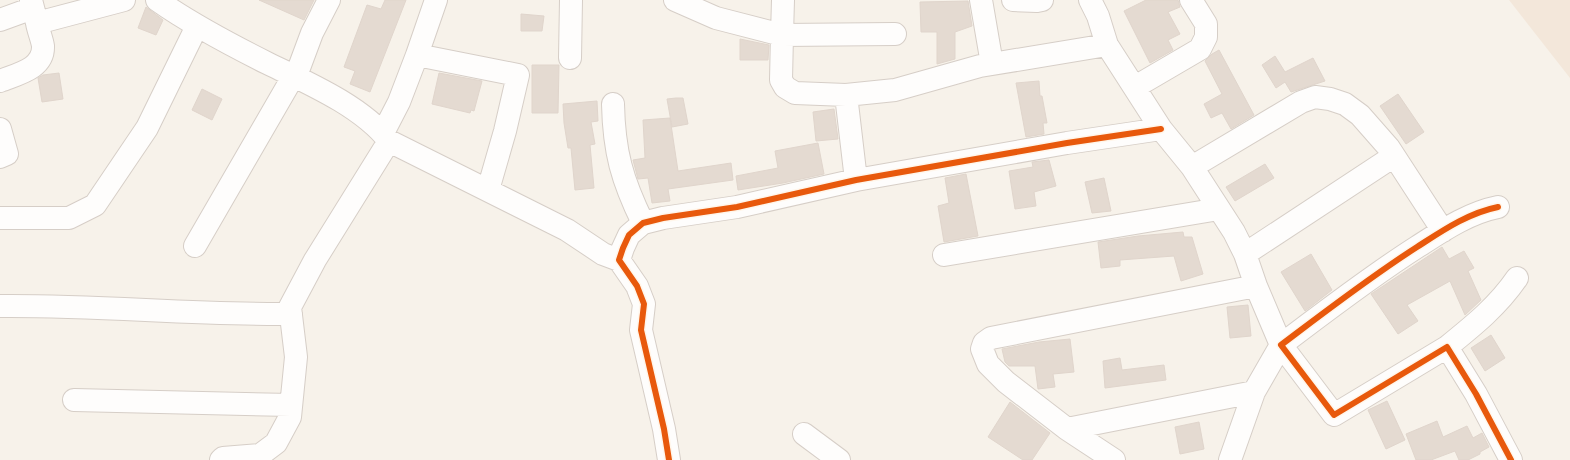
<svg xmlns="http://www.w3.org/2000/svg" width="1570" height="460" font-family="'IBM Plex Sans',sans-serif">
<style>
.residential{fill:#f3e7da}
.building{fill:#e4dad1;stroke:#e0d5cc}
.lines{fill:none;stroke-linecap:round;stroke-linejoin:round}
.minor-casing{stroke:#d6cec7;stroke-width:24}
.minor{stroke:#fefdfc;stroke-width:22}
.cycleway-casing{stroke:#fff6eb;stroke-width:9}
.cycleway{stroke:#e8590c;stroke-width:6}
</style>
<rect width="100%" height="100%" fill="#f7f2ea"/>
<path class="residential" d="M1509,0H1570V78Z"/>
<path class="building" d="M259,0H314L304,20Z
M385,0H406L370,92L350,84L355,71L344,67L367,5L381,9Z
M1146,0H1178L1180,7L1168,12L1180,34L1168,40L1173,50L1150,63L1124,11Z
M968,1L972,26L955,32V59L937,64V32H921L920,2Z
M146,7L163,20L156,35L138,28Z
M521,14L544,16L542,31H521Z
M740,39L769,45L768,60H740Z
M1219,50L1254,115L1231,129L1222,113L1211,118L1204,104L1222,94L1205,61L1212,54Z
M1275,56L1285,72L1313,58L1325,81L1291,92L1285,82L1276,88L1262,65Z
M532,65H559L558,113H532Z
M59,73L63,99L42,102L38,78L43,75Z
M439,73L482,81L474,111L471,110L470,113L432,104Z
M1039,81L1040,96H1042L1047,123H1043L1044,134L1026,137L1016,83Z
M202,89L222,99L212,120L192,110Z
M1398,94L1424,132L1406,144L1380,106Z
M676,98H683L688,124L672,127L667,99Z
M597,101L598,121L591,122L595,144L590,145L594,188L575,190L571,148H568L564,123L563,104Z
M834,109L838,139L816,141L813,112Z
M670,118L678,171L731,163L733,180L668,189L670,201L652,203L648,178L638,179L633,160L645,158L643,120Z
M818,143L824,174L783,183L738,190L736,176L778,168L775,151Z
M1049,160L1056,186L1034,192L1036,206L1015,209L1009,171L1033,167L1032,162Z
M1265,164L1274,178L1235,201L1226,187Z
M966,174L978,236L944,242L938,206L949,203L945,178Z
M1104,178L1111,211L1092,213L1085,182Z
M1183,232L1184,237H1192L1203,274L1181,281L1174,256L1120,260V266L1101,268L1098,242L1138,236Z
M1442,247L1449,259L1464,251L1474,268L1468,271L1481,300L1465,315L1450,281L1407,305L1418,321L1398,334L1371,294Z
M1311,254L1332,290L1305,311L1281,272Z
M1248,305L1251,336L1230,338L1227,307Z
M1491,335L1505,358L1485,371L1471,348Z
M1070,339L1074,372L1053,374L1055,387L1038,389L1035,366H1009L1005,362L1002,349L1039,342Z
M1120,358L1122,370L1164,365L1166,380L1105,388L1103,361Z
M1387,401L1405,440L1386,449L1368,410Z
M1010,402L1050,433L1032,460H1023L988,437Z
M1437,421L1443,437L1467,426L1473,438L1482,433L1489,447L1480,452V454L1468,460H1459L1455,451L1431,460H1416L1406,434Z
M1199,422L1204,449L1180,454L1175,427Z"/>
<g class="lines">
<defs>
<path id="minor" d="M31,0L37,23L124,0
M157,0C191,24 229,44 267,63C306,82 362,106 389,141L567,230L603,254L619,260
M675,0L716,18L782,35L781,80L785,87L795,93L846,95L895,90L980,66L1107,45
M783,0L782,35L895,34
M981,0L992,64
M1013,0L1037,1L1042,0
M1090,0L1098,16L1107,45L1161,129L1192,167L1234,232L1245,254L1256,286L1281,345L1254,392L1230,460
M0,20L33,8
M417,55L436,0
M570,58L571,0
M296,76L312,33L329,0
M0,81C17,74 44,69 43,46C42,39 38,30 37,23
M1135,87L1200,49L1206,37V24L1191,0
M846,95L856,180
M613,104C614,152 622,180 643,223
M0,129L7,154L0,157
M383,133L399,102L417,55L518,75L505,131L488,190
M1192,167L1301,102L1315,97L1330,99L1345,104L1360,115L1389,148L1443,231
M1498,207C1468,213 1442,231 1417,247C1370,277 1326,311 1281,345L1334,415L1447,347L1476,394L1511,460
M0,218H69L95,205L147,128L197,26
M195,246L294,75
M1245,254L1394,156
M944,255L1219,209
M0,306C97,305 194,315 291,314
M1447,347C1473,326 1498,306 1517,278
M74,400L291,405
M1067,429L1254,392
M804,434L839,460
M221,460L223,458L260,455L276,443L290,417L296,357L290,307L315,260L389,141
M669,460L664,429L641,330L644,304L637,286L619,260L623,248L629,235L643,223L663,218L737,207L856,180L1067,143L1161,129
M1114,460L1067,429L1006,382L988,364L982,349L984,343L991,338L1256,286"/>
</defs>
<use href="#minor" class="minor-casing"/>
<use href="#minor" class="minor"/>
<defs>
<path id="cycleway" d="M1498,207C1468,213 1442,231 1417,247C1370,277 1326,311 1281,345L1334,415L1447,347L1476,394L1511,460
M669,460L664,429L641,330L644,304L637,286L619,260L623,248L629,235L643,223L663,218L737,207L856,180L1067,143L1161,129"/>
</defs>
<use href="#cycleway" class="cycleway-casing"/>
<use href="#cycleway" class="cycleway"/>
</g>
</svg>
